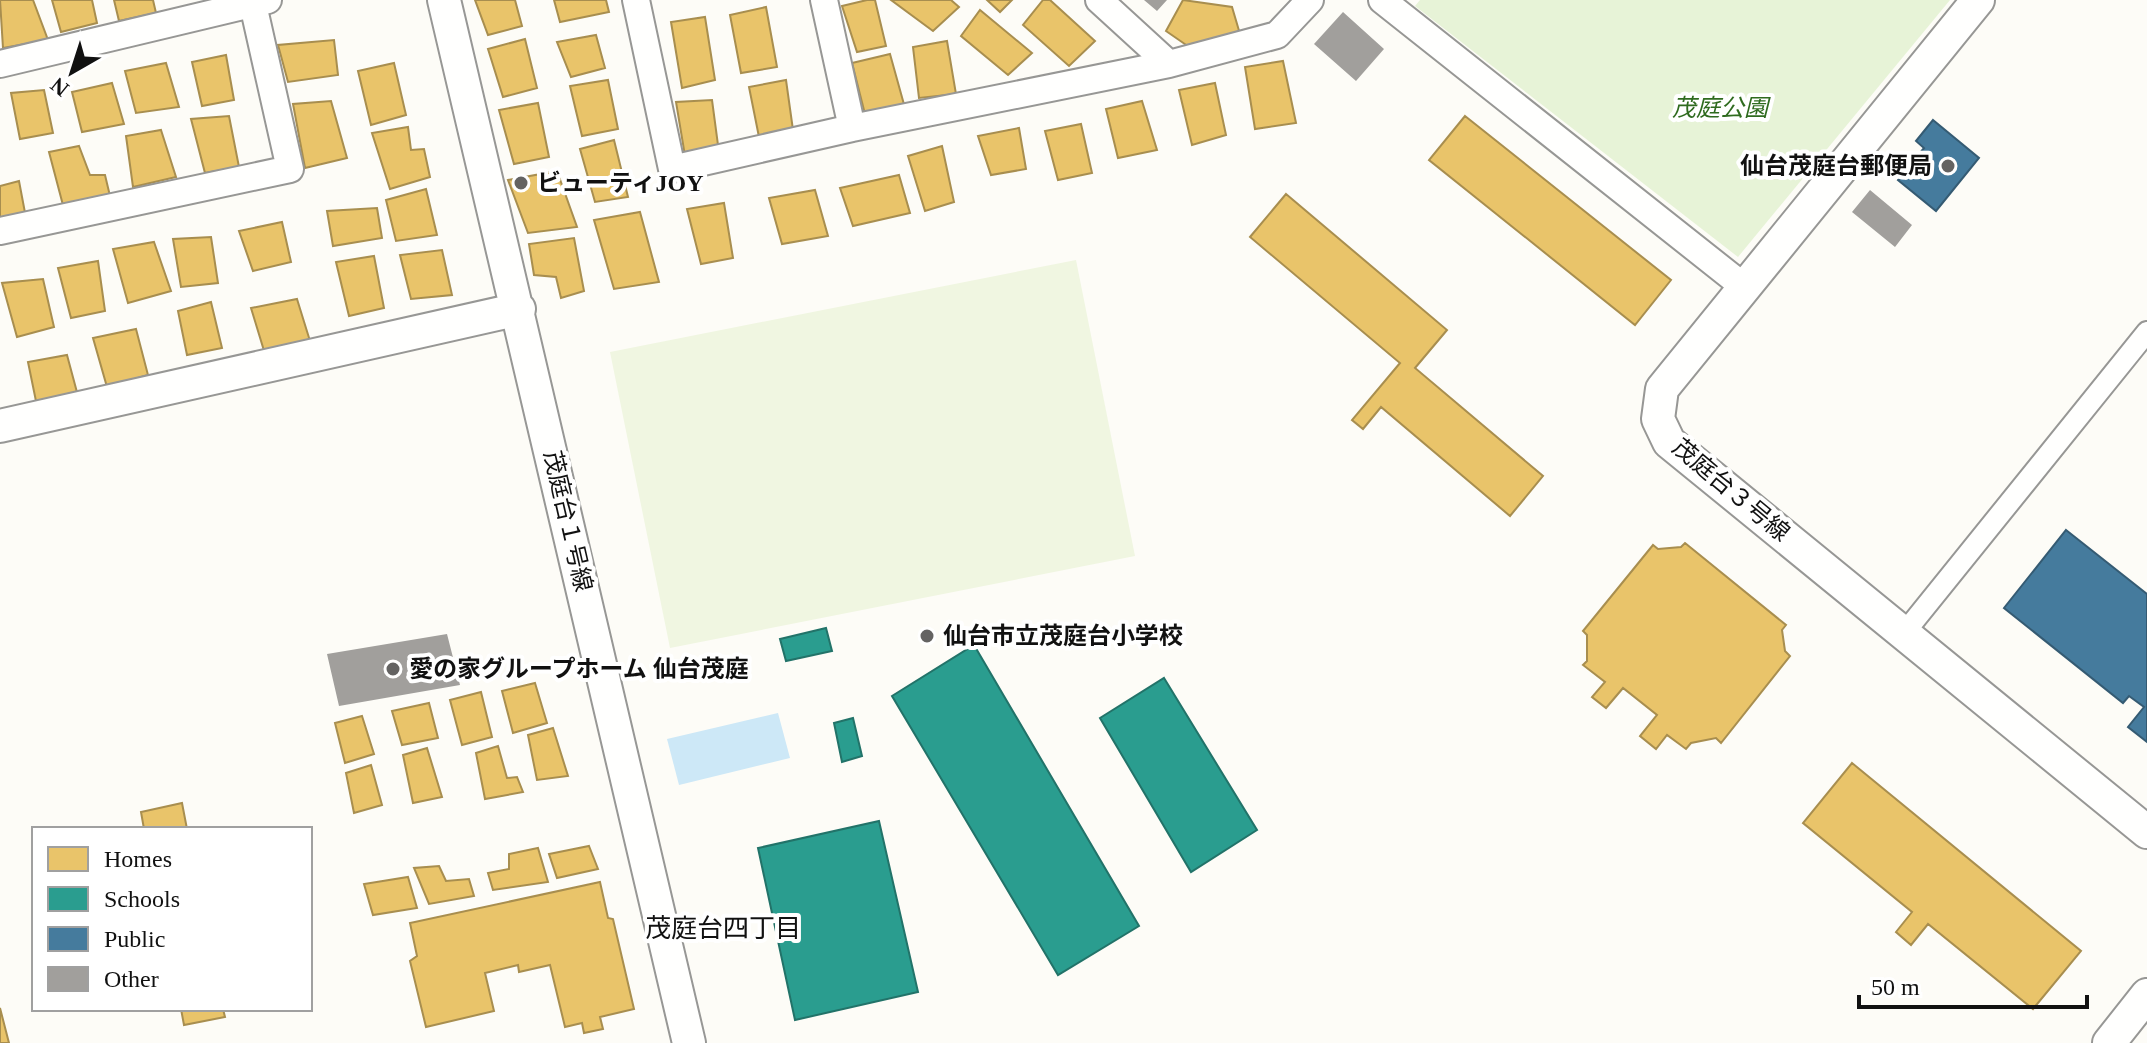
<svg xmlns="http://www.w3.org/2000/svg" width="2147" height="1043" font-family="'Times New Roman','Noto Sans JP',serif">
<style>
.green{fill:#e7f3d7}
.pitch{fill:#f0f6e1}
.water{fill:#cde8f7}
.homes{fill:#e9c46a;stroke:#a88e4f;stroke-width:2}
.schools{fill:#2a9d8f;stroke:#227369;stroke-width:2}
.public{fill:#457b9d;stroke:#355b73;stroke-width:2}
.building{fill:#a19f9c}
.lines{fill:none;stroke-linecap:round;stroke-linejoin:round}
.pedestrian-casing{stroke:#979795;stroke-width:24}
.minor-casing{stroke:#979795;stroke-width:30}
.tertiary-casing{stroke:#979795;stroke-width:36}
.pedestrian{stroke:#fffffe;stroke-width:20}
.minor{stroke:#fffffe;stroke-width:26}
.tertiary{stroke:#fffffe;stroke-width:32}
.poi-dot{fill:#646362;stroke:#fff;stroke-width:3}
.labels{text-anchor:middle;stroke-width:8;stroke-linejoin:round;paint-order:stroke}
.park-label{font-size:24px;font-style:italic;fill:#2f6b1f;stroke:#fff}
.poi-label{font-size:24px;font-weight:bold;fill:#111;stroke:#fff;text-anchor:start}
.street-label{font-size:24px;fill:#111;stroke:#fff}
.neighbourhood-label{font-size:26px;fill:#111;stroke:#fff}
</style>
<rect width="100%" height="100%" fill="#fdfcf7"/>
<path class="green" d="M1420,0H1950L1738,257L1415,6Z"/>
<path class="pitch" d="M1076,260L1135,556L670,648L610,352Z"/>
<path class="water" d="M778,713L790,758L679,785L667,739Z"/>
<path class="homes" d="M0,0H33L48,40L3,48Z
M52,0H92L97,23L61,32Z
M114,0H153L156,13L119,21Z
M475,0H515L522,26L488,35Z
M554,0H606L609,12L560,22Z
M867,0H875L886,46L857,52L842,6Z
M891,0H951L959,7L933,31Z
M987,0H1012L1000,12Z
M1043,0H1050L1095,41L1069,66L1023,25Z
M1183,0L1232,7L1240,34L1192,49L1166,31Z
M766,7L777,67L741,73L730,15Z
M980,10L1032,53L1008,75L961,36Z
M705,17L715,80L682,88L671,22Z
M596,35L605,68L571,77L557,42Z
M525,39L537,88L503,97L488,49Z
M334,40L338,75L288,82L278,45Z
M947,41L956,94L919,98L913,47Z
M890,54L905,108L866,118L852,63Z
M226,55L234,100L202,106L192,62Z
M1283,61L1296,123L1255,129L1245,67Z
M166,63L179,107L136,113L125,71Z
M394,63L406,115L371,125L358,71Z
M608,80L618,129L582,136L570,86Z
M786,80L793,130L759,137L749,87Z
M112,83L124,124L82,132L72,92Z
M1215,83L1226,135L1192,145L1179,90Z
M44,90L53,133L20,139L11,93Z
M712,100L718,145L685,156L676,102Z
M331,101L347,158L305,168L293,104Z
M1142,101L1157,150L1118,158L1106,109Z
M538,103L549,157L514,164L499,110Z
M229,116L239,167L205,173L191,119Z
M1465,116L1671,280L1635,325L1429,160Z
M1081,124L1092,173L1058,180L1045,131Z
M408,127L411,150L424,149L430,177L390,189L372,133Z
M1019,128L1026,169L991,175L978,136Z
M161,130L176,177L133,187L126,136Z
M614,140L628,197L595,202L580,149Z
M79,146L90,175H105L110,196L64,209L49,152Z
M942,146L954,202L925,211L908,156Z
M557,171L577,227L528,233L508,180Z
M899,175L910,213L853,226L840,188Z
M19,181L26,218L0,224V186Z
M426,189L437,235L396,241L386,200Z
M815,190L828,236L782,244L769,198Z
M1286,194L1447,330L1415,368L1543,476L1510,516L1381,407L1363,429L1352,420L1400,363L1250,237Z
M724,203L733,258L701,264L687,209Z
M377,208L382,238L333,246L327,211Z
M640,212L659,282L614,289L594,220Z
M282,222L291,262L253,271L239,231Z
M211,237L218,283L181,287L173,239Z
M574,238L584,291L561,298L556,277L534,275L529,244Z
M154,242L171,291L128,303L113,249Z
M442,250L452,295L411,299L400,255Z
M374,256L384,308L349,316L336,262Z
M98,261L105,311L71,318L58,268Z
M43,279L54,327L17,337L2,283Z
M297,299L310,341L265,354L251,308Z
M211,302L222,348L187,355L178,311Z
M136,329L148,375L107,387L93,338Z
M67,355L78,396L37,406L28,362Z
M1685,543L1786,625L1782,630L1785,651L1790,656L1721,743L1716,738L1691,743L1686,749L1667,735L1656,749L1640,736L1657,715L1623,688L1606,708L1592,697L1605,682L1583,665L1587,661V635L1583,631L1653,545L1658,549L1681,547Z
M535,683L547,723L513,733L502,691Z
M481,692L492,737L462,745L450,700Z
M429,703L438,738L402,745L392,711Z
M362,716L374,754L345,763L335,723Z
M553,728L568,776L537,780L528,735Z
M498,746L507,778L517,777L523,792L485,799L476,753Z
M427,748L442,797L413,803L403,755Z
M1852,763L2081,951L2033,1009L1928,924L1911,945L1896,932L1912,912L1803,823Z
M371,765L382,805L354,813L346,773Z
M182,803L187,829H144L141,812Z
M589,846L598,869L557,878L549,854Z
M538,848L548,882L493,890L488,873L509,869V854Z
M439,866L446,881L469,879L474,896L429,904L414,868Z
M408,877L417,908L373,915L364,884Z
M600,882L608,918L613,919L634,1009L600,1017L603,1029L584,1033L582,1023L565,1027L550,965L519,972L518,965L485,973L494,1011L426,1027L410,961L417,956L410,923Z
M0,1008L9,1043H0Z
M181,1009H223L225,1017L184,1025Z"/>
<path class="schools" d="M826,628L832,651L786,661L780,639Z
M974,645L1139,926L1058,975L892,696Z
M1164,678L1257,830L1191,872L1100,718Z
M853,718L862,756L842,762L834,723Z
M879,821L918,992L795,1020L758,848Z"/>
<path class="public" d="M1933,120L1979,158L1936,211L1898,180L1924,148L1916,141Z
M2066,530L2147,594V742L2128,727L2144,707L2129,696L2123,703L2004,608Z"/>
<path class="building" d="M1144,0H1167L1157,11Z
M1343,12L1384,49L1356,81L1314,44Z
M1870,190L1912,225L1895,247L1852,212Z
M447,634L460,685L339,706L327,654Z"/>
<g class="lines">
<defs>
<path id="pedestrian" d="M1905,632L2147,332"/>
<path id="minor" d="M636,0L672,169L852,128L1169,64L1277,35L1310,0
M824,0L852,128
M1099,0L1169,64
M1382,0L1743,286
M0,64L268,0
M0,231L290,169L252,0"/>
<path id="tertiary" d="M444,0L689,1043
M1978,0L1662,389L1658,419L1669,442L2147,832
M0,426L519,309
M2109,1043L2147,995"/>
</defs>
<use href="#pedestrian" class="pedestrian-casing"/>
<use href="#minor" class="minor-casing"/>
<use href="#tertiary" class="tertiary-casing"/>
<use href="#pedestrian" class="pedestrian"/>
<use href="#minor" class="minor"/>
<use href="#tertiary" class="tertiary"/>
</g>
<g class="poi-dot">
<circle cx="1948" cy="166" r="8"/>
<circle cx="521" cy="183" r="8"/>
<circle cx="927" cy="636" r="8"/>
<circle cx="393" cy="669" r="8"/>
</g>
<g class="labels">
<g class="park-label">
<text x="1720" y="116">茂庭公園</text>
</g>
<g class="poi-label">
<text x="1932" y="174" text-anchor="end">仙台茂庭台郵便局</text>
<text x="537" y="191">ビューティJOY</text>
<text x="943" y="644">仙台市立茂庭台小学校</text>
<text x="409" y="677">愛の家グループホーム 仙台茂庭</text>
</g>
<g class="street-label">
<text transform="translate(1731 490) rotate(40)" y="8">茂庭台３号線</text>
<text transform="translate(568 521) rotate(77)" y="8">茂庭台１号線</text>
</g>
<g class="neighbourhood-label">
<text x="723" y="937">茂庭台四丁目</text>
</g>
</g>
<rect x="32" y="827" width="280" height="184" fill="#ffffff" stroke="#a0a0a0" stroke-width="2"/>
<rect x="48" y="847" width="40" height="24" fill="#e9c46a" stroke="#a0a0a0" stroke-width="2"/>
<text x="104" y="867" font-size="24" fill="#111111">Homes</text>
<rect x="48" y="887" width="40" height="24" fill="#2a9d8f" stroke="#a0a0a0" stroke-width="2"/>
<text x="104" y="907" font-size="24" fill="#111111">Schools</text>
<rect x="48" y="927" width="40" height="24" fill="#457b9d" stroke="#a0a0a0" stroke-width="2"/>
<text x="104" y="947" font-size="24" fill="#111111">Public</text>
<rect x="48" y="967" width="40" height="24" fill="#a19f9c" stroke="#a0a0a0" stroke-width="2"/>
<text x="104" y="987" font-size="24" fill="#111111">Other</text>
<g transform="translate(72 72) rotate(219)" stroke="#ffffff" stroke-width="6" paint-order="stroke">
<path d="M0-6L14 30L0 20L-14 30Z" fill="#111111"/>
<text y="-12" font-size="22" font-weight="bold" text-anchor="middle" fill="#111111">N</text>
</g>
<path d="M1859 995v12h228v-12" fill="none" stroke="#111111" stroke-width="4"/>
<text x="1871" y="995" font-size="24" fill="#111111" stroke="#ffffff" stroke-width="6" paint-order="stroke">50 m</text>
</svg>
